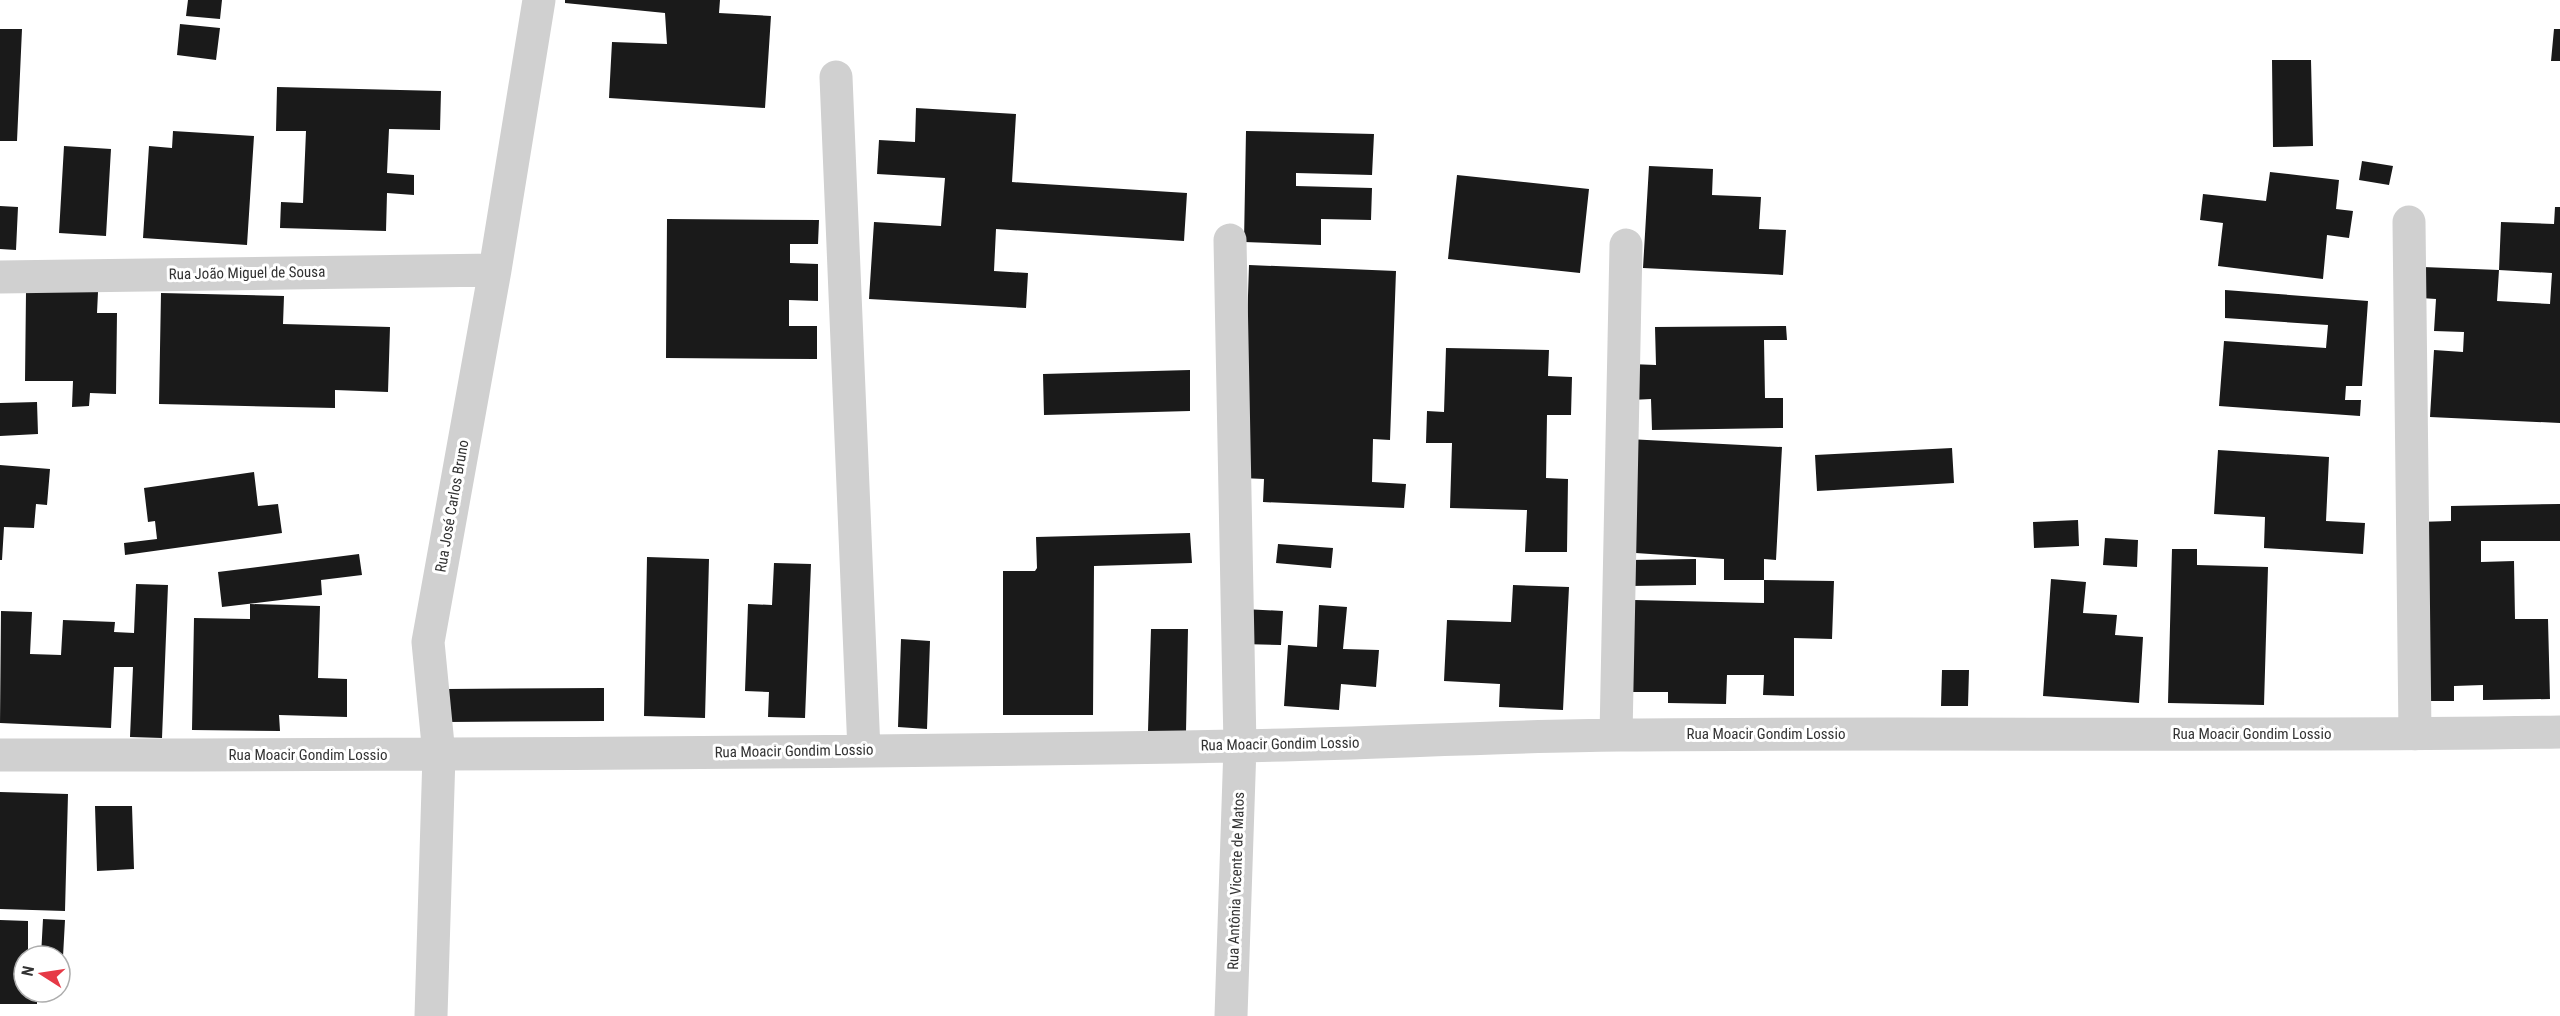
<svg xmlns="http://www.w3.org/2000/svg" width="2560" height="1016" font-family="'Roboto Condensed',sans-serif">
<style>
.building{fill:#1a1a1a}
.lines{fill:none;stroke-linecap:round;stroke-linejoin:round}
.minor{stroke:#d0d0d0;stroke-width:33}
.labels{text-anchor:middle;stroke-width:6;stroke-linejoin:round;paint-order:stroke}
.street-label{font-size:15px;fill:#333;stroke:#fff}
</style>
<rect width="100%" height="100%" fill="#fff"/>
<path class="building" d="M188,0H222L220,19L186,16Z
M565,0H720L719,13L771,16L765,108L609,98L612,42L667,44L665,13L565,3Z
M180,24L220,28L216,60L177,55Z
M0,29H22L17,141H0Z
M2554,29H2560V61H2551Z
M2272,60H2311L2313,146L2273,147Z
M277,87L441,91L440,130L389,129L387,173L414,175V195L387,193L386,231L280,228L281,202L303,203L306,131H276Z
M916,108L1016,114L1012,182L1187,193L1184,241L996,229L994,271L1028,273L1026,308L869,299L874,222L941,226L945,178L877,174L879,140L915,142Z
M173,131L254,136L247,245L143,238L149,146L172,148Z
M1246,131L1374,134L1372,175L1296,173V186L1372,188L1371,220L1321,219V245L1244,242Z
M64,146L111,149L106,236L59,233Z
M2362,161L2393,166L2389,185L2359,180Z
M1649,166L1713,169L1712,195L1761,197L1759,229L1786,230L1783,275L1643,268Z
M2270,172L2339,180L2336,209L2353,211L2349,238L2327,235L2323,279L2218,266L2223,223L2200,220L2203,194L2266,201Z
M1457,175L1589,189L1580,273L1448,259Z
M0,206L18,207L16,250L0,249Z
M2555,207H2560V423L2430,417L2434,350L2463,352L2464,332L2434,331L2436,299L2421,298L2423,267L2499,270L2497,301L2550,304L2552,273L2499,270L2501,222L2554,224Z
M667,219L819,220L818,244H790V263L818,264V301L789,300V326H817V359L666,358Z
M1249,265L1396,271L1390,440L1373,439L1372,482L1406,484L1404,508L1263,502L1264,479L1242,478Z
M2225,290L2368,301L2362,386H2346L2345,400H2361L2360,416L2219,406L2224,341L2326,348L2328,325L2225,318Z
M26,292H98L97,313H117L116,394L90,393L89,406L72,407L73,381H25Z
M161,293L284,296L283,324L390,327L388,392L335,390V408L159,404Z
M1786,326L1787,340H1764L1765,398H1783V428L1652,430L1651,399L1631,400L1630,364L1656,365L1655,327Z
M1446,348L1549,350L1548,376L1572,377L1571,415H1547L1546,478L1568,479L1567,552H1525L1527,510L1450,508L1452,443H1426L1427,411L1444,412Z
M1190,370V411L1044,415L1043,374Z
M37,402L38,434L0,436V403Z
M1628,439L1782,447L1776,560L1764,559V580L1834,581L1832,639L1794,638V696L1763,695L1764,675H1727L1726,704L1668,703V692H1631L1634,600L1764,603V580H1724V559L1621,552Z
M1952,448L1954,483L1817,491L1815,455Z
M2218,450L2329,457L2326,521L2365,523L2363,554L2264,548L2265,517L2214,514Z
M0,465L50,469L47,505L36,504L34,528L4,527L2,560H0Z
M254,472L258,506L278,504L282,533L125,555L124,543L157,539L155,521L148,522L144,488Z
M2560,504V541H2481V562L2514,561L2515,619H2548L2550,699L2483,700V685L2454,686V701H2421L2418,522L2451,521V506Z
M2078,520L2079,546L2034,548L2033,522Z
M1190,533L1192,563L1094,566L1093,715H1003V571H1035L1037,568L1036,537Z
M2105,538L2138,540L2137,567L2103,565Z
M1278,544L1333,548L1331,568L1276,563Z
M2172,549H2197V565L2268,567L2264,705L2168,703Z
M359,554L362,575L321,580L322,595L222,607L218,572Z
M647,557L709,559L705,718L644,716Z
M1696,559V585L1629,586V560Z
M774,563L811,564L805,718L768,717L769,692L745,691L748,604L772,605Z
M2051,579L2086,582L2083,613L2117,615L2115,635L2143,637L2139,703L2043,696Z
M136,584L168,585L162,738L130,737L133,667H114L111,728L0,723L1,611L32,612L30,654L61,655L63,620L115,622L114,632L134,633Z
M1513,585L1569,587L1563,710L1499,707L1500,684L1444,681L1447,620L1511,622Z
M250,604L320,606L318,678L347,679V717L279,715L280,731L192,730L194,618L250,619Z
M1319,605L1347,607L1343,649L1379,650L1376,687L1341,684L1339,710L1284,706L1288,645L1317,647Z
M1244,609L1283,611L1281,645L1242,644Z
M1151,629H1188L1186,732L1148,731Z
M901,639L930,641L927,729L898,727Z
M1942,670H1969L1968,706H1941Z
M604,688V721L447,722V689Z
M0,792L68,794L65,911L0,909Z
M95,806H132L134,869L97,871Z
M43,919L65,920L62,975L60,974V956H41Z
M0,920L28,921V956H24V992H37V1004H0Z"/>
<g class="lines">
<path class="minor" d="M836,77L864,751
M2409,222L2415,734
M1230,240L1240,746L1231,1016
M0,277L495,270
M1616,735L1626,245
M0,755C412,755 823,753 1235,746C1364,744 1492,736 1621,735C1934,732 2247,737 2560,732
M431,1016L439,755L428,642L495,270L539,0"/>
</g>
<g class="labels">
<g class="street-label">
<text transform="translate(247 273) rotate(-1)" y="5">Rua João Miguel de Sousa</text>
<text transform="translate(452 506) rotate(-80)" y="5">Rua José Carlos Bruno</text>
<text x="1766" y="739">Rua Moacir Gondim Lossio</text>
<text x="2252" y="739">Rua Moacir Gondim Lossio</text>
<text transform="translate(1280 744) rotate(-1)" y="5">Rua Moacir Gondim Lossio</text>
<text transform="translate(794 751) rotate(-1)" y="5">Rua Moacir Gondim Lossio</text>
<text x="308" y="760">Rua Moacir Gondim Lossio</text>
<text transform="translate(1236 881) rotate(-88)" y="5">Rua Antônia Vicente de Matos</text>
</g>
</g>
<g transform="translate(42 974) rotate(282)"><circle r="28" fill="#ffffff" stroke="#adadad" stroke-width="1.5"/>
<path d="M0-4.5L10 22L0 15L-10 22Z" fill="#e63946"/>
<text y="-9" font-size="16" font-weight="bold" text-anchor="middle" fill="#333333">N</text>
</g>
</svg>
